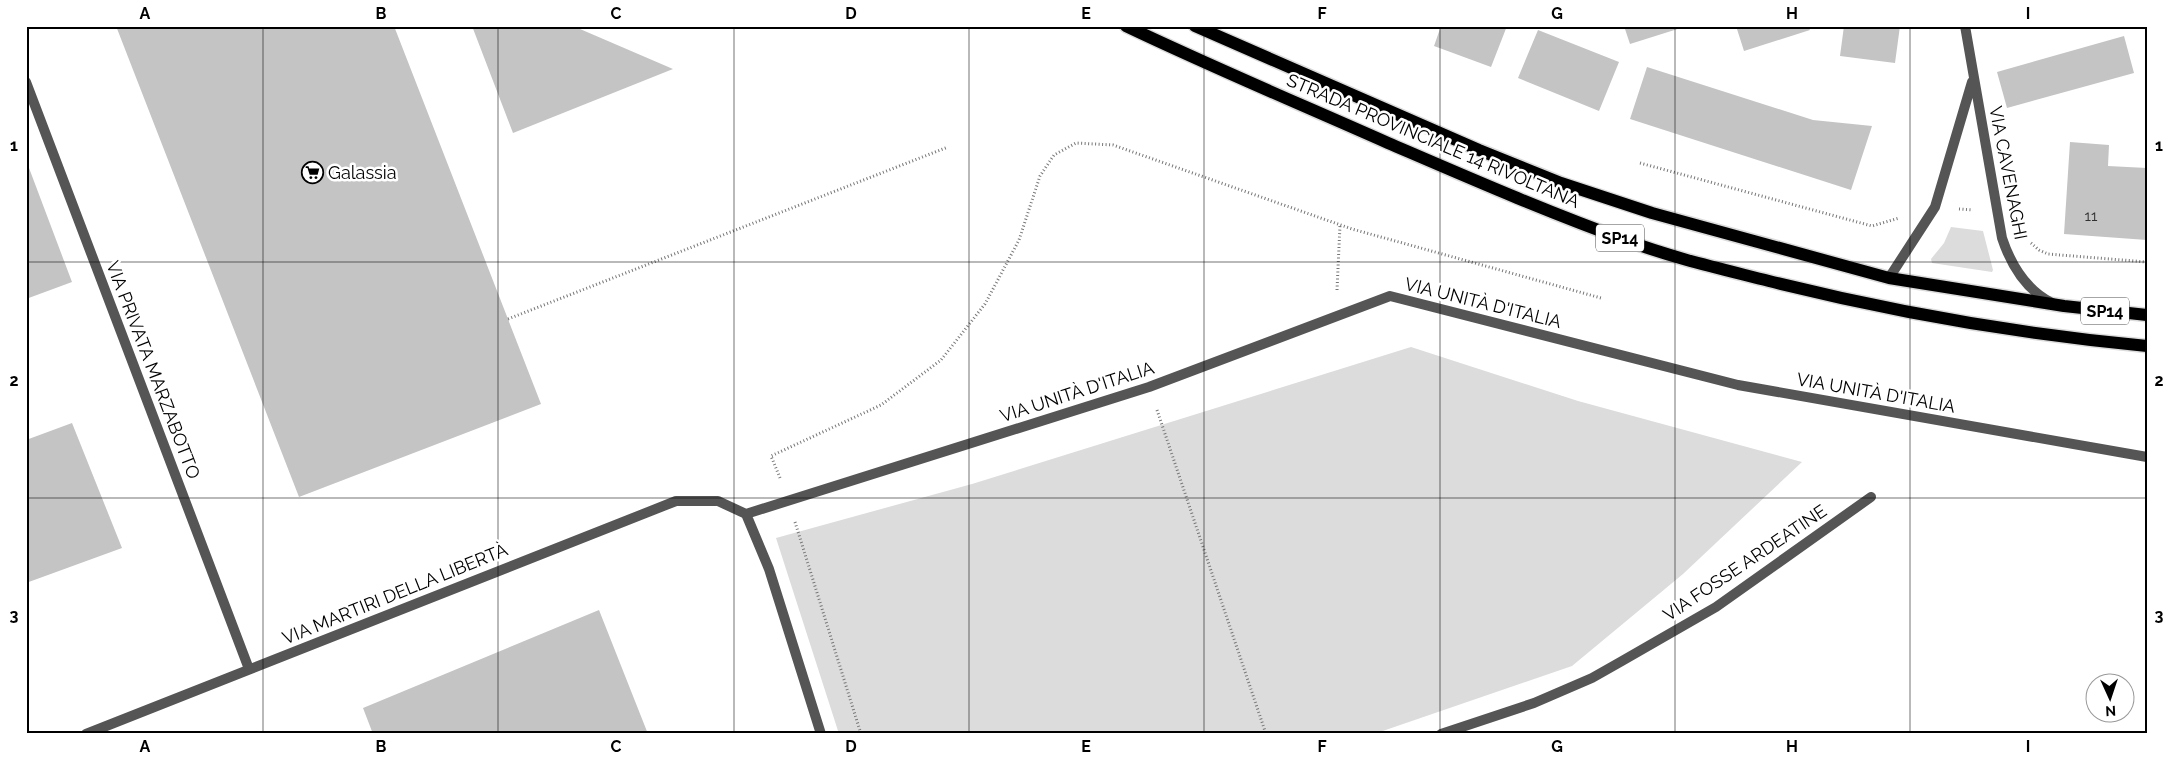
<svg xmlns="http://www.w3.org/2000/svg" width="2173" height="760" font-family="Raleway,sans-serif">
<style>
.green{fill:#dcdcdc}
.building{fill:#c4c4c4}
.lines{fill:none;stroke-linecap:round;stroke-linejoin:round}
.primary-casing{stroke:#dbdbdb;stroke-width:15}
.path{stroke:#777;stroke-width:3;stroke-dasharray:1 2.5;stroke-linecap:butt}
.minor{stroke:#555;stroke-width:10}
.primary{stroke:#000;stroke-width:12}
.grid{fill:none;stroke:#000;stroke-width:1;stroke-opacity:0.55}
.labels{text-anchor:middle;stroke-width:5;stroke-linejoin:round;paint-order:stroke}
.number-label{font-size:15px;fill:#313131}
.shield{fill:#fff;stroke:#4c4c4c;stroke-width:1}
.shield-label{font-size:16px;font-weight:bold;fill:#000}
.street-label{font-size:18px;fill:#000;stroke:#fff}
.poi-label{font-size:18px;fill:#000;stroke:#fff;text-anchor:start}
.neatline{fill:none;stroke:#000;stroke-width:2}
.grid-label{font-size:16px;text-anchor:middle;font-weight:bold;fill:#000}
</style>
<rect width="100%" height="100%" fill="#fff"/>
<path class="green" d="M1951,227L1983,231L1993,270L1992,272L1932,263L1931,259L1944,243Z
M1411,347L1578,401L1802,462L1683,574L1572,666L1374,734H839L776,538L972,484Z"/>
<path class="building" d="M116,26H394L541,404L299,497Z
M472,26H573L673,69L513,133Z
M1441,26H1507L1491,67L1434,46Z
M1624,26H1684V27L1630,44Z
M1736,26H1808L1810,30L1744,51Z
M1844,26H1900L1895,63L1840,56Z
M1538,30L1619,62L1599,111L1518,78Z
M2124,36L2134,73L2007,108L1997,72Z
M1647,67L1813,120L1872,126L1851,190L1630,119Z
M2070,142L2109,145L2108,166L2147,168V240L2064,234Z
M26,160L72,282L26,299Z
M72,423L122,548L26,583V440Z
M599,610L648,734H373L363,708Z"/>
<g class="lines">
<defs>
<path id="primary" d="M1126,26C1212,67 1300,104 1388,143C1467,177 1547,212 1628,241C1673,258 1722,269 1769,281C1893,312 2019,334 2147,346
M1195,26L1479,150L1561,183L1652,213L1889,278L2064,306L2147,315"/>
</defs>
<use href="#primary" class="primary-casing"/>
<path class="path" d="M1640,163L1872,226L1899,218
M1959,209L1973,210
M2031,243L2039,250L2048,254L2147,262
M1337,290L1340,225
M508,319L948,147
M1157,410L1266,734
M780,478L771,456L881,405L941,360L985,304L1019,240L1040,176L1054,155L1076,143L1113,145L1352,229L1601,298
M795,522L861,734"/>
<path class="minor" d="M1965,26L2002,238C2011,265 2026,290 2052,303
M26,82L249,669
M1889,278L1935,207L1972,82
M746,514L1149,387L1390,296L1738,385L2147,457
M86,734L676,501H718L746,514L769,569L821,734
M1441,734L1534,703L1592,678L1622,661L1716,607L1871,497"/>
<use href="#primary" class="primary"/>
</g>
<path class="grid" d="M263,26V734M498,26V734M734,26V734M969,26V734M1204,26V734M1440,26V734M1675,26V734M1910,26V734M26,262H2147M26,498H2147"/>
<defs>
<symbol id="supermarket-ring" viewBox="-11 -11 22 22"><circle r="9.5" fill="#fff" stroke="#000" stroke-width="1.5"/><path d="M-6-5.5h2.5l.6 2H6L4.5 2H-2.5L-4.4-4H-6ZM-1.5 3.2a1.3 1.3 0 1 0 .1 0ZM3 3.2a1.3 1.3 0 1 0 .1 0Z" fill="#000"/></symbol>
</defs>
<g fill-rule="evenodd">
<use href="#supermarket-ring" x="300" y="160" width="25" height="25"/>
</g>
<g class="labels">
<g class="number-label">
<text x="2091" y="221">11</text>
</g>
<g class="shield">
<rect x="1596" y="224.5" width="48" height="27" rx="4"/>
<rect x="2081" y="297.5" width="48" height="27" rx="4"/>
</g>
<g class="shield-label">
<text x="1620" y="244">SP14</text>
<text x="2105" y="317">SP14</text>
</g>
<g class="street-label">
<text transform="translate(1433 141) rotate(23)" y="6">STRADA PROVINCIALE 14 RIVOLTANA</text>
<text transform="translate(2008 173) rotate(79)" y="6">VIA CAVENAGHI</text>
<text transform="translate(1483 303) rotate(14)" y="6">VIA UNITÀ D'ITALIA</text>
<text transform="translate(153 370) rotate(69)" y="6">VIA PRIVATA MARZABOTTO</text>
<text transform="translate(1077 392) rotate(-18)" y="6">VIA UNITÀ D'ITALIA</text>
<text transform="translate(1876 393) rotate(10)" y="6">VIA UNITÀ D'ITALIA</text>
<text transform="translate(1745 563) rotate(-34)" y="6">VIA FOSSE ARDEATINE</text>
<text transform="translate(395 594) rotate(-22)" y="6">VIA MARTIRI DELLA LIBERTÀ</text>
</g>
<g class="poi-label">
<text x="328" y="179">Galassia</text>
</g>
</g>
<rect width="2173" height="760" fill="none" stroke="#ffffff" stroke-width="55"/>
<g transform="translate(2110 698) rotate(177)"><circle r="24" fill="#ffffff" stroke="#999999"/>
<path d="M0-4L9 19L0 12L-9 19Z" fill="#000000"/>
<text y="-8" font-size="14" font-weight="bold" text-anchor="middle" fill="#000000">N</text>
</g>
<rect x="28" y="28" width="2118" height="704" class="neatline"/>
<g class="grid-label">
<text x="145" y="19">A</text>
<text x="381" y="19">B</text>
<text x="616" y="19">C</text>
<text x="851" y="19">D</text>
<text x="1086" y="19">E</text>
<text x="1322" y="19">F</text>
<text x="1557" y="19">G</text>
<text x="1792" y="19">H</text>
<text x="2028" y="19">I</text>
<text x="14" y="151">1</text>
<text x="2159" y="151">1</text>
<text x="14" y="386">2</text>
<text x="2159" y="386">2</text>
<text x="14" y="621">3</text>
<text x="2159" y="621">3</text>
<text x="145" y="752">A</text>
<text x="381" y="752">B</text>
<text x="616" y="752">C</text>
<text x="851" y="752">D</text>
<text x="1086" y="752">E</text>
<text x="1322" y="752">F</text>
<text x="1557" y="752">G</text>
<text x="1792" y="752">H</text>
<text x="2028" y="752">I</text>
</g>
</svg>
